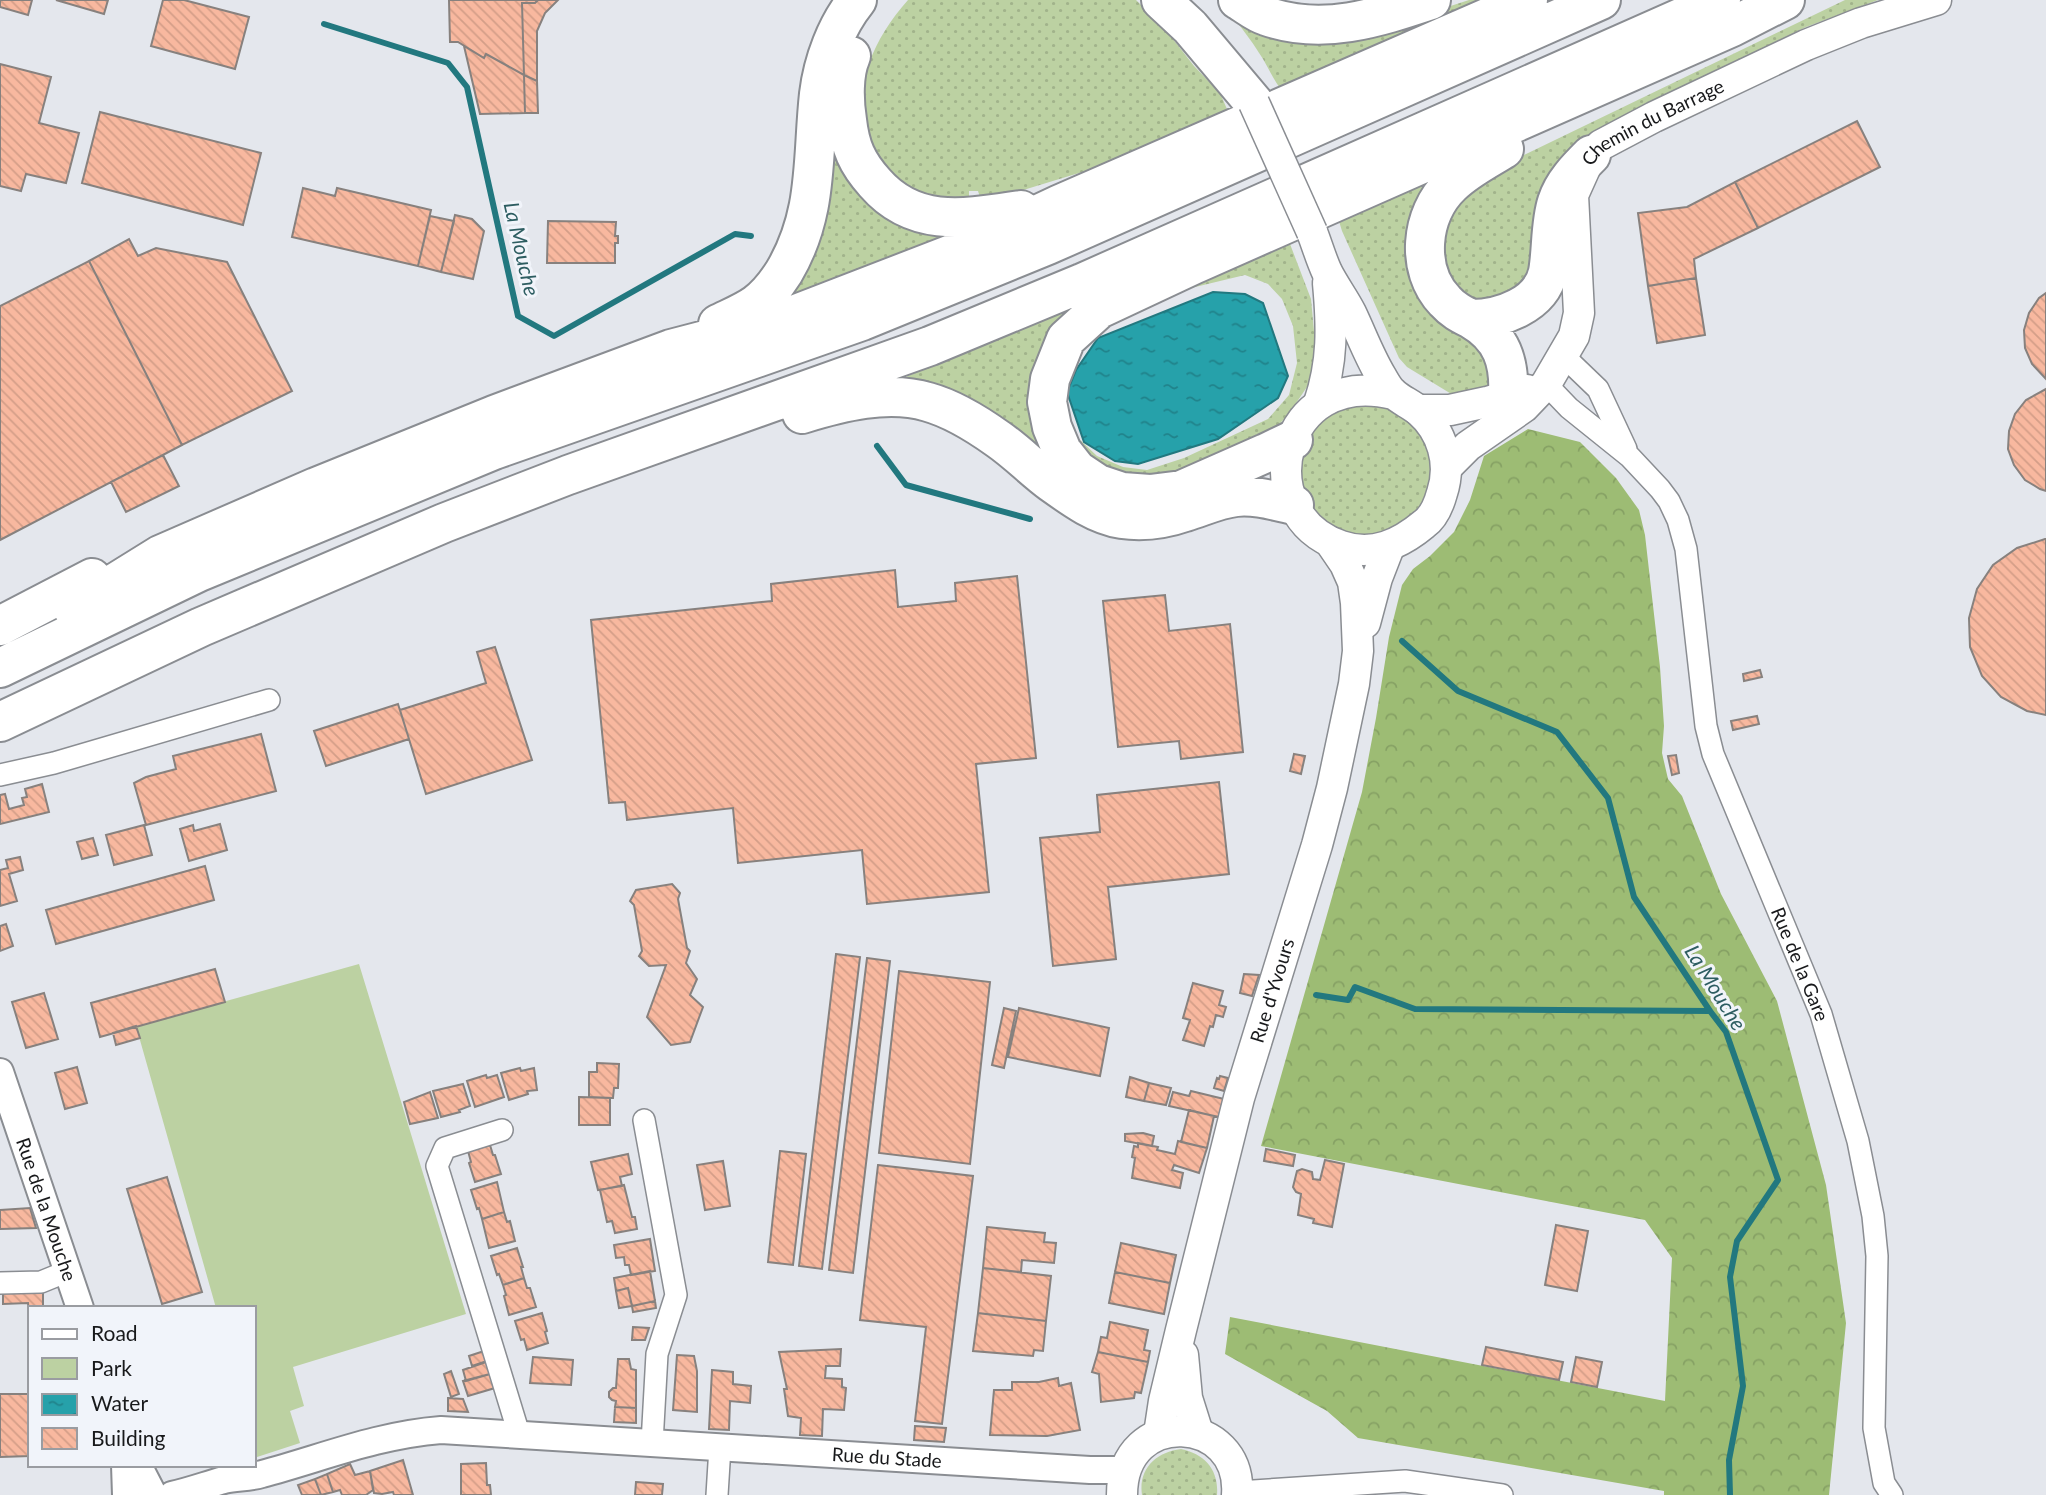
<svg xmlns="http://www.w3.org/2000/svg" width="2046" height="1495" font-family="Lato,sans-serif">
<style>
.grass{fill:url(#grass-dots)}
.forest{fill:url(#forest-crowns)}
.park{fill:#bcd1a2}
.water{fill:url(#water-ripples);stroke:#22787f;stroke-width:2}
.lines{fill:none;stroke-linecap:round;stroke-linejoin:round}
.stream{stroke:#22787f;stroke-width:6}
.building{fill:url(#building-back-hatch);stroke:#87817e;stroke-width:2}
.minor-casing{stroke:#8a8d92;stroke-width:24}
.tertiary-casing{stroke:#8a8d92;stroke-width:30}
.secondary-casing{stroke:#8a8d92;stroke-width:33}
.motorway-casing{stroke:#8a8d92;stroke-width:42}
.minor{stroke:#fff;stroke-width:21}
.tertiary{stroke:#fff;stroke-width:26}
.secondary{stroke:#fff;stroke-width:30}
.motorway{stroke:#fff;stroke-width:38}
.secondary-bridge-casing{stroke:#8a8d92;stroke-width:33;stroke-linecap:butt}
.secondary-bridge{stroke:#fff;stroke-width:30}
.labels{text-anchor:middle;stroke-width:6;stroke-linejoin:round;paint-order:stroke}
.street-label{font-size:19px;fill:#18191b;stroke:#f1f4fa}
.water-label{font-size:21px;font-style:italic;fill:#2d5d61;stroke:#f1f4fa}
</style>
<defs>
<pattern id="grass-dots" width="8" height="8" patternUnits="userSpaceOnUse" patternTransform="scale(1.75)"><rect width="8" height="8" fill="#bcd1a2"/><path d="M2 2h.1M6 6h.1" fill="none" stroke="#a1b38b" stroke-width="1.8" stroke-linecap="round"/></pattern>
<pattern id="forest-crowns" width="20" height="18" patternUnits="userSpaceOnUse" patternTransform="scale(1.75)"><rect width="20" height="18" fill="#9dbc74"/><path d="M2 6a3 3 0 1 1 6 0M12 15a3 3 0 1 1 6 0" fill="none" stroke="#86a164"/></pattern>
<pattern id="water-ripples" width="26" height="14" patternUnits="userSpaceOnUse" patternTransform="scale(1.75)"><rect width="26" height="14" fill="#26a1aa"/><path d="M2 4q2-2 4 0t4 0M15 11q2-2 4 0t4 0" fill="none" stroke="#20828a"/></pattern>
<pattern id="building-back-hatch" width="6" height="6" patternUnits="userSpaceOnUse" patternTransform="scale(1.75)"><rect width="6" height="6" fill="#f8b89f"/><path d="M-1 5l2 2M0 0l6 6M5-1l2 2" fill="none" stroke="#d49e88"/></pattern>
</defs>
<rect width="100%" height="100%" fill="#e4e7ed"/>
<path class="grass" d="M908,0H1136L1166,30L1194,66L1220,93L1230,116L1138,155L1000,197L998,194L980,197L978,191H969V199C947,198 927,197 907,186C865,163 854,105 869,63C878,39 891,19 908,0Z
M1219,0L1241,16L1377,30L1469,0H1494L1284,93C1275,83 1270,71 1263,59C1250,38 1235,19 1219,0Z
M1845,0H1878L1806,27L1607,124L1587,137L1536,250L1525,282L1498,300H1473L1448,281L1441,261L1447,214L1499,167Z
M826,138L968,232L774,305Z
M1447,168L1417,217L1479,336L1500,388L1453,395L1407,367L1399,358L1342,231L1338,218Z
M1290,244L1311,299L1316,352L1309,384L1288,415L1265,439L1157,480L1131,479L1083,455L1077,437L1097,456L1123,467L1147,470L1184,458L1268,419L1289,395L1297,363L1293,326L1282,299L1268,284L1245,275L1191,288L1201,279Z
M1086,301L1050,454L889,384Z
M1300 470a66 66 0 1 1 132 0a66 66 0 1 1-132 0Z
M1181,1449C1205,1454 1219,1470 1217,1495H1142C1138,1469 1156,1452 1181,1449Z"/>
<path class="forest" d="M1528,429L1580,442L1616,478L1639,510L1645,535L1660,667L1664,726L1662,753L1668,779L1682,796L1721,894L1777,1001L1826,1185L1846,1323L1829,1495H1664V1491L1358,1438L1327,1411L1225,1354L1230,1317L1665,1401L1672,1258L1645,1220L1261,1146L1362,792L1376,718L1389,637L1402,585L1413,569L1430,556L1454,532L1470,500L1484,456Z"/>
<path class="park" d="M359,964L466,1314L293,1367L304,1406L290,1411L300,1443L254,1458V1308H216L136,1026Z"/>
<path class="water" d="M1213,292L1245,294L1263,303L1288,376L1278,398L1218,439L1138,464L1115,461L1084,442L1067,392L1076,370L1098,338Z"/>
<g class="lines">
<path class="stream" d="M324,24L448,63L467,87L518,316L554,336L735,234L751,236
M877,446L906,485L1030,519
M1402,641L1458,691L1557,732L1608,798L1634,897L1710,1011L1726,1032L1778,1180L1737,1241L1730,1277L1743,1386L1729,1460L1730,1495
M1316,995L1348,1000L1355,987L1415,1009L1710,1011"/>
</g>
<path class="building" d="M0,0H32L28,15L0,7Z
M56,0H108L104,14Z
M163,0H184L249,17L235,69L151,46Z
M449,0H538L535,3H522L524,75L486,54L484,58L458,42H450Z
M538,0H558L545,13L537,31V81L524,75L522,3H535Z
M464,46L484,58L486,54L524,75L525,113L480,114Z
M0,64L51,77L39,123L79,133L66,183L26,174L21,191L0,186Z
M524,75L537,81L538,113H525Z
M100,112L261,153L243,225L82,183Z
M1857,121L1880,167L1758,228L1735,182Z
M1735,182L1758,228L1694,259L1696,278L1648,286L1638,213L1687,207Z
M303,188L335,196L337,188L431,210L418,266L292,237Z
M455,215L472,219L484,231L473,279L441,272Z
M430,216L454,221L441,272L418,266Z
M548,221L616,222L615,236H618V243H615V263H547Z
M129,239L138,256L156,248L227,262L292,391L182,445L89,261Z
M89,261L182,445L0,540V306Z
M1696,278L1705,335L1657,343L1648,286Z
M2046,293V379L2032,364L2025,348L2024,330L2029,313L2039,298Z
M2046,389V491L2040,489L2025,480L2014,465L2008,449L2009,431L2015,414L2026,400Z
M163,455L179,486L126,512L111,482Z
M2045,539H2046V715L2027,711L2001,697L1982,676L1970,647L1969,618L1977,589L1993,565L2017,548Z
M895,570L898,607L956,601L955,583L1017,576L1036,758L976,764L989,892L867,904L862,850L738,863L733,808L627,820L625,802L609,803L591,620L772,601L771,584Z
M1165,595L1169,631L1230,624L1243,752L1181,759L1179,741L1118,747L1103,601Z
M495,647L532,760L426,794L400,710L486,683L477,652Z
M1760,670L1762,677L1744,681L1743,674Z
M398,704L409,739L326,766L314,731Z
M1757,716L1759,724L1733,730L1731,721Z
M261,734L276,791L146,825L134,783L146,777L176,769L173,756Z
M1294,754L1305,756L1301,774L1290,771Z
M1676,755L1679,773L1672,775L1668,756Z
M1219,782L1229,874L1108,887L1116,959L1053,966L1040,838L1100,832L1097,795Z
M42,784L49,812L0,824V795L5,794L9,809L24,805L22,798L27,797L25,789Z
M220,824L227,850L189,861L180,829L193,825L194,831Z
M144,825L152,855L114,865L106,835Z
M93,838L98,855L82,859L77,842Z
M20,857L23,870L9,874L17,901L0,906V870L8,868L6,860Z
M205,866L214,900L56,944L46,910Z
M672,884L680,893L678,899L687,948L690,951L686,963L697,979L690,995L703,1007L690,1042L671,1045L647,1017L666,965L649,966L639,956L642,951L634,905L630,901L636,890Z
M6,924L13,946L0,951V926Z
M836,954L860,957L822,1269L799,1266Z
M867,958L890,961L853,1273L829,1270Z
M215,969L225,1002L100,1037L91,1003Z
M899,971L990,982L970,1164L879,1153Z
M1244,974L1259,975L1252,996L1240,993Z
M1193,983L1223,991L1219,1005L1226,1007L1223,1017L1216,1015L1213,1027L1210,1026L1204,1046L1183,1040L1190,1020L1183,1018Z
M44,993L58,1039L26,1048L12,1002Z
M1004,1008L1016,1011L1004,1068L992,1065Z
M1019,1008L1109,1028L1100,1076L1008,1057Z
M136,1026L140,1038L116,1045L113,1033Z
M597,1063L619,1064L618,1088H614L613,1098L589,1097V1072H597Z
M77,1067L87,1103L65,1109L55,1073Z
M520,1068L521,1071L534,1068L537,1090L527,1091L528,1094L509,1100L501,1073Z
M486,1075L487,1078L497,1075L504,1097L475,1107L467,1081Z
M1220,1076L1228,1078L1224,1091L1214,1088L1217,1078L1219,1079Z
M1130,1077L1149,1083L1144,1101L1126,1097Z
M1149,1083L1171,1088L1166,1105L1144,1101Z
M463,1084L470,1106L459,1110L460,1112L441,1117L433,1091Z
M1191,1091L1224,1099L1219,1117L1169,1106L1173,1092L1189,1096Z
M430,1092L438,1118L410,1124L404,1102Z
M579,1097L610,1098V1125H579Z
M1189,1110L1214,1116L1207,1148L1181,1142Z
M1143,1133L1154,1136L1152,1146L1125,1141V1134Z
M1178,1141L1207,1148L1199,1173L1174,1165L1172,1170L1183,1173L1180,1188L1132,1178L1135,1158L1132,1157L1134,1146L1138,1147V1143L1158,1147L1157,1150L1175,1154Z
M490,1145L493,1155H495L501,1174L475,1182L469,1163L471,1162L468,1151Z
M1266,1149L1295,1155L1293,1166L1264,1161Z
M780,1151L806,1154L793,1265L768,1262Z
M628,1154L632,1174L620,1177L622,1186L598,1190L591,1162Z
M1325,1160L1344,1164L1332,1227L1313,1223L1314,1219L1298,1215L1301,1194L1296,1192L1293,1187L1297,1171L1302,1169L1312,1172L1313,1179L1320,1180Z
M723,1161L730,1206L705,1210L697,1165Z
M878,1165L973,1176L942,1424L915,1421L926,1327L860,1320Z
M167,1177L202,1292L162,1304L127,1189Z
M497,1182L504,1212L482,1219L479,1208L477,1209L471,1190Z
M624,1185L632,1217H635L637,1229L615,1233L612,1221L607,1222L600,1190Z
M30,1208L36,1228L0,1229V1210Z
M504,1212L507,1222L510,1221L515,1241L489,1248L482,1219Z
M1556,1225L1588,1231L1577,1291L1545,1285Z
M987,1227L1045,1233L1044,1242L1056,1243L1054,1263L1022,1260L1021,1272L983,1268Z
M650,1239L655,1271L631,1275L629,1265H625L624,1257L616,1258L614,1245Z
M1121,1243L1176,1255L1170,1283L1115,1272Z
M517,1248L523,1267H521L524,1278L503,1285L499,1274L497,1275L491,1256Z
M983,1268L1051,1276L1046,1321L978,1313Z
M650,1271L655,1301L632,1306L628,1288L616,1291L614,1278Z
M1115,1272L1170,1283L1164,1314L1109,1303Z
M524,1278L527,1288H530L536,1307L509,1315L504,1296L506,1295L503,1285Z
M628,1288L632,1306L619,1308L616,1291Z
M3,1291H43V1308H30L29,1315L28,1303L3,1304Z
M655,1301L656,1308L633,1312L632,1306Z
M542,1313L547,1331L545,1332L548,1343L527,1350L524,1339L521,1340L515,1321Z
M978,1313L1046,1321L1043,1351L1034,1350L1033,1356L973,1351Z
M1110,1322L1148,1330L1144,1350L1150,1351L1148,1362L1098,1352L1101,1337L1107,1338Z
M633,1327L649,1328L645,1340H632Z
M1486,1347L1563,1362L1559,1380L1482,1365Z
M841,1349L840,1366H826L825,1378L842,1379V1387L846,1388L844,1410L823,1409L822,1436L800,1435L801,1418L788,1416L784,1389H787L779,1352Z
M484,1351L487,1361L472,1366L469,1356Z
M1098,1352L1148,1362L1141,1393L1135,1392L1134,1398L1101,1402L1099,1374L1092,1372Z
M677,1355L694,1356L697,1371V1412L673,1410Z
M533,1357L573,1360L571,1385L530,1383Z
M1576,1357L1602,1362L1597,1387L1571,1382Z
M618,1359H629L631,1369L636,1370V1408L615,1407L616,1401L612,1400L609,1397V1392L613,1388H616Z
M486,1362L490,1374L466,1381L463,1370Z
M712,1370L733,1372V1384L751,1386L750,1403L730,1401L729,1430L709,1429Z
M451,1371L459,1394L451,1397L444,1374Z
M490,1374L495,1388L468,1396L463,1381Z
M1058,1378L1059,1386L1071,1383L1080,1430L1047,1436L990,1435L994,1390H1012V1382H1039Z
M0,1394H30V1456L0,1457Z
M448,1398L463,1399L468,1412L448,1411Z
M615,1407L636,1408V1423L614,1422Z
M915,1426L946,1428L944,1442L914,1440Z
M403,1460L413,1495H394L393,1492L382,1494L374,1493L370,1471Z
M486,1463L487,1485H490L491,1495H461V1464Z
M350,1464L355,1475L370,1471L373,1490L366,1495H342L340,1490L333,1492L327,1474Z
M327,1474L333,1492L321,1495L315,1479Z
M315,1479L321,1495H302L298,1485Z
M636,1482L663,1484L662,1495H635Z"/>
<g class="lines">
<defs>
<g id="minor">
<path d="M1562,359L1573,365L1598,389L1626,449"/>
<path id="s1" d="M1546,384L1569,408L1630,457L1660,489L1669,501L1678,520L1686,549L1706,726L1713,754L1821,1014L1858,1141L1873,1216L1877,1256L1874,1428L1884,1483L1892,1495"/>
<path d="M0,775L54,763L269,700"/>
<path d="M644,1120L676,1295L657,1354L652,1443"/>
<path d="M502,1130L445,1148L437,1166L519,1434"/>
<path d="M0,1283L41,1282L68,1271"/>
<path d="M1238,1492L1405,1481L1502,1495"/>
<path d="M717,1495L720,1447"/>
</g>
<g id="tertiary">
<path id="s2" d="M0,1072L80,1308"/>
<path d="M125,1465L126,1495"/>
<path d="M138,1465L153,1494"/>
<path id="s3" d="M172,1495C190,1491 206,1485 224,1480C236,1477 249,1478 262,1474C322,1458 377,1435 441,1430L1090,1470H1124"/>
</g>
<g id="secondary">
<path d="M1312,232C1317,245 1321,259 1327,272C1334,286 1344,299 1351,313C1361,334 1369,356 1381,376C1384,381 1388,389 1393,393C1400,400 1411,404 1419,411C1442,431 1452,463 1442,493C1439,504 1434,517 1424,524C1400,544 1373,557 1341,546C1247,514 1280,366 1393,394"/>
<path d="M1319,403C1333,362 1332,326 1328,283"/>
<path d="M1418,410H1450L1487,402L1527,390"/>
<path id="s4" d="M1447,467L1468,446L1524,407L1546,384L1574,336L1579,313L1573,195L1591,155L1601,145L1654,117L1806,45L1861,23L1936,0"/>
<path d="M1365,623L1377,578L1389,547"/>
<path d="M1183,1355L1187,1398L1198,1433"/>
<path id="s5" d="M1159,1434L1164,1401L1181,1330L1239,1098L1317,845L1332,788L1354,684L1358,651L1356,603L1353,582L1345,564L1330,542"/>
<path d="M1122,1495C1122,1406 1243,1414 1237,1495"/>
</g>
<path id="motorway" d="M1161,0L1190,27L1254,103
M1238,0C1247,5 1256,13 1266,16C1322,36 1377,18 1431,0
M851,56C843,74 844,101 847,120C850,147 857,163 875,183C915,229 967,218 1021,210
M1504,149C1486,160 1466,170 1451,185C1420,214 1415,270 1445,301C1453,310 1461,314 1471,319C1502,337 1510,362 1508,396
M1471,319C1501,319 1541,305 1548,272C1552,250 1550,223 1557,202C1563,183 1577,169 1591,155
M718,324C730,318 745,312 756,304C767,296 777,283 784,272C819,213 812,158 819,94C823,61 836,26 857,0
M802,414C841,402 888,390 928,402C953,409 977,424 998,439C1017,452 1033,469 1052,483C1073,498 1096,515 1122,519C1143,522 1165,519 1185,512C1202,507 1218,499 1236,497C1256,495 1275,501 1294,505
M1293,440L1266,453L1182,490L1150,494L1122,492L1098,484L1077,470L1062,451L1052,427L1047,402L1050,379L1066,339L1099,309L1195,264L1732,27L1785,0
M73,609L160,555L316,487L494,415L671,349L778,321L962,250L1058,205L1528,0
M0,626L92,578
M0,668L199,572L494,450L862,321L1048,245L1601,0
M0,722L201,627L444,523L568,475L930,346L1082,283L1721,0"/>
</defs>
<use href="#minor" class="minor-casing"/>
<use href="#tertiary" class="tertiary-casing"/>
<use href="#secondary" class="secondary-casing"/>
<use href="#motorway" class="motorway-casing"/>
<use href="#minor" class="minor"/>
<use href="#tertiary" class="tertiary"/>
<use href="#secondary" class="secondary"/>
<use href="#motorway" class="motorway"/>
<defs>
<path id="secondary-bridge" d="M1254,103L1312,232"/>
</defs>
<use href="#secondary-bridge" class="secondary-bridge-casing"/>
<use href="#secondary-bridge" class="secondary-bridge"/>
</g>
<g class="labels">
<g class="street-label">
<text dy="7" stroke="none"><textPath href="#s4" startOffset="441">Chemin du Barrage</textPath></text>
<text dy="7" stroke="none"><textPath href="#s1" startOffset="656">Rue de la Gare</textPath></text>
<text dy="7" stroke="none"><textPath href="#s5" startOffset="458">Rue d'Yvours</textPath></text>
<text dy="7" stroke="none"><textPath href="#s2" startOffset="145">Rue de la Mouche</textPath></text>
<text dy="7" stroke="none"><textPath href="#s3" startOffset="724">Rue du Stade</textPath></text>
</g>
<g class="water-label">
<text transform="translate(521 249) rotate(77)" y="7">La Mouche</text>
<text transform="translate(1715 988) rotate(58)" y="7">La Mouche</text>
</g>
</g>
<rect x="28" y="1306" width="228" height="161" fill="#f1f4fa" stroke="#9a9ca1" stroke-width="2"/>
<rect x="42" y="1329" width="35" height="10" fill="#ffffff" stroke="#9a9ca1" stroke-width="2"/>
<text x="91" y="1341" font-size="21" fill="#18191b">Road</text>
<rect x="42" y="1358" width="35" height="21" fill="#bcd1a2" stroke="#9a9ca1" stroke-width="2"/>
<text x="91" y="1376" font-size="21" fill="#18191b">Park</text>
<rect x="42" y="1394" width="35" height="21" fill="url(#water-ripples)" stroke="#9a9ca1" stroke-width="2"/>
<text x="91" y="1411" font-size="21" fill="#18191b">Water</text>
<rect x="42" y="1428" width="35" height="21" fill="url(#building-back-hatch)" stroke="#9a9ca1" stroke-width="2"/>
<text x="91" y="1446" font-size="21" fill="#18191b">Building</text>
</svg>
